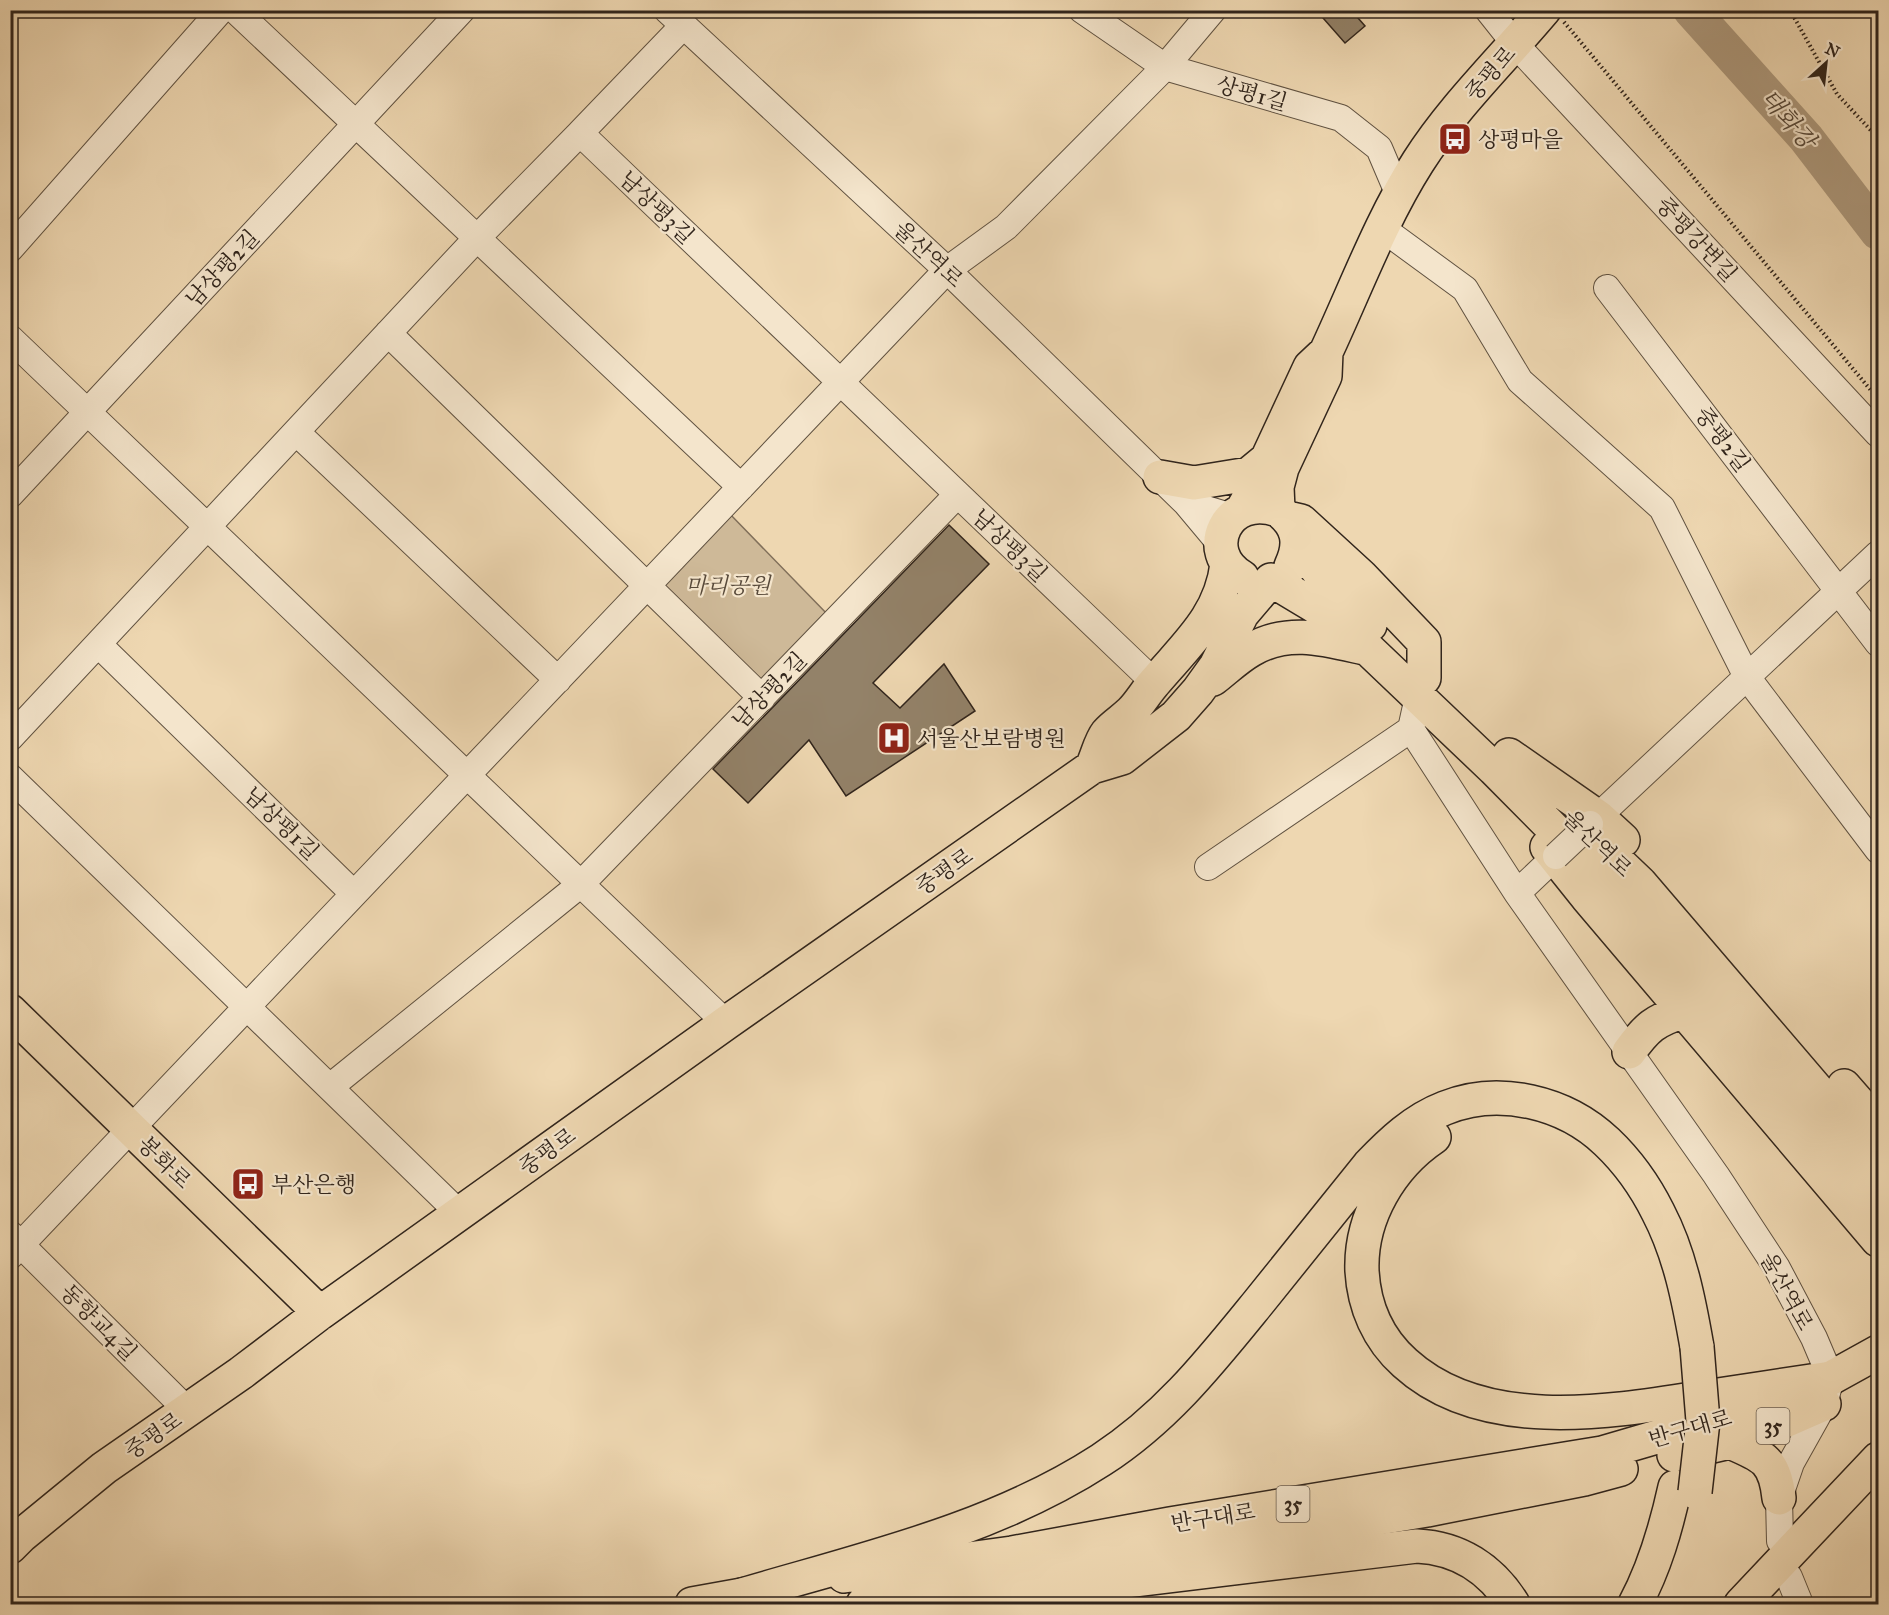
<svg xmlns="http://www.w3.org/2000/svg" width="1889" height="1615" font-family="'IM FELL Great Primer','Noto Serif KR',serif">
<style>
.green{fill:#ceb998;stroke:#806f5a;stroke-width:1.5}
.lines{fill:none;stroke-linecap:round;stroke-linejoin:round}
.river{stroke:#ae9a7e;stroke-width:36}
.building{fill:#938269;stroke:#31251c;stroke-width:1.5}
.minor-casing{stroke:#605241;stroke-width:28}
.major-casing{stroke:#31251c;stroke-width:36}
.highway-casing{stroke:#31251c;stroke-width:36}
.path{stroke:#31251c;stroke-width:4;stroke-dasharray:1.5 3;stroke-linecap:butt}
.minor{stroke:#f4e5cc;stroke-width:26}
.major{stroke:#eed7b1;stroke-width:33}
.highway{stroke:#eed7b1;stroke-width:33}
.minor-bridge-casing{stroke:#605241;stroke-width:28;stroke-linecap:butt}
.highway-bridge-casing{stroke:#31251c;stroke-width:36;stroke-linecap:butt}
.minor-bridge{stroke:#f4e5cc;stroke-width:26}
.highway-bridge{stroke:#eed7b1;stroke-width:33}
.labels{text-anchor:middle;stroke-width:4.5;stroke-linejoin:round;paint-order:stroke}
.shield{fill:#f4e5cc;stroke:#6c5f51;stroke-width:1.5}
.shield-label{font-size:21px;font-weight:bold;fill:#31251c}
.street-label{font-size:22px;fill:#31251c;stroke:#f4e5cc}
.poi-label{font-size:22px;fill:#31251c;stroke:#f4e5cc;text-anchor:start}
.park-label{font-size:22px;font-style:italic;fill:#584a3b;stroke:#f4e5cc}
.water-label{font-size:24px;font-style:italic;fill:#564839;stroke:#f4e5cc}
</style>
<rect width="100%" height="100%" fill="#eed7b1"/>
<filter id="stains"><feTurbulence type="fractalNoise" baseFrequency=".00333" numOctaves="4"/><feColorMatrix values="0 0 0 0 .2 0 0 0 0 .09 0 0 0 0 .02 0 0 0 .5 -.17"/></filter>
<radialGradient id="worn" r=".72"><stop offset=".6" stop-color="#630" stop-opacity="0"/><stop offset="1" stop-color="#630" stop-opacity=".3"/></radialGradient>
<path class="green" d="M727,511L831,618L763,688L656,586Z"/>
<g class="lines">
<path class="river" d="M1691,10L1806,138L1878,232"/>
</g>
<path class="building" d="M1316,10H1351L1365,26L1345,43Z
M949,525L989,564L873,683L900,708L944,664L975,711L846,796L809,740L748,803L713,769Z"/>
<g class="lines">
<defs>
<path id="minor" d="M235,10L741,487
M667,10L947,270L1186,503
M1082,10L1165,67L1341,118L1379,148L1399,195
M1488,10L1515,44L1878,434
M580,133L683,26
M1383,229L1465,289L1520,381L1662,508L1747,677L1878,850
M10,249L221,10
M1607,288L1878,643
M388,333L762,698
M10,338L726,1023
M296,432L558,680
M10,495L462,10
M1222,546L1186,503L1232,517
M98,644L354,894
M1418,697L1411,729L1517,893L1716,1175L1777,1268L1814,1338L1831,1378L1824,1404L1791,1463L1779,1498L1780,1541
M10,738L477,238L580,133L1154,682
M10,777L460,1214
M1590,824L1878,554
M1208,867L1411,729
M1517,893L1556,856
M330,1087L581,884L957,495
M10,1234L188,1411
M10,1256L947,270L1006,227L1165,67L1213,10
M1789,1577L1800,1604"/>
<path id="major" d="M1326,352C1355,290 1381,220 1418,162C1453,107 1502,60 1544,10
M1160,477L1194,483L1249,474L1266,460
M1242,510L1249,498L1310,367L1326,352L1325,376L1282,468L1277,487L1278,510C1298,525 1302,543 1291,566
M1288,518L1301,521L1361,576L1424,642V678
M1298,545L1329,585L1370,625
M1227,564C1221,616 1186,645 1154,683C1146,692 1140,703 1131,712C1124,719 1114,725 1107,733C1100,742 1097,757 1092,767L1122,758L1176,716L1198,691L1216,666L1242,614L1271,580L1313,605L1346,628L1494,769L1606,882L1878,1200
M1242,577C1199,552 1227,492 1278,510
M1213,679C1226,669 1237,658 1251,650C1288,628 1325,639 1364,648
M1509,755L1598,817L1623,840
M1598,843L1640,883L1878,1161
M1547,847L1587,897L1878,1240
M10,1011L320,1313
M1629,1052C1647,1027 1654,1021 1684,1011
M1844,1086L1878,1125
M1730,1442C1763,1456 1775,1460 1779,1498
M1674,1455L1730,1442L1776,1425L1824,1404
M10,1547L21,1536L104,1468L241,1373L320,1313L726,1023L1092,767
M844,1576L1012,1553L1170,1524L1602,1453L1749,1410L1831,1378L1878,1352
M692,1604L770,1590
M863,1604L1427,1510L1584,1479L1621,1469"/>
<path id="highway" d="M1434,1137C1391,1166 1360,1217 1362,1271C1364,1306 1378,1339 1405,1363C1483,1434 1610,1412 1705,1397C1747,1391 1789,1384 1831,1378
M742,1595C864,1559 993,1530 1101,1460C1166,1418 1210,1362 1258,1303C1295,1257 1332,1211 1369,1165C1391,1142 1414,1120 1445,1108C1499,1086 1565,1102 1607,1142C1627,1161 1645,1186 1658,1212C1680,1254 1689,1301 1697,1347
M936,1604L1417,1546C1459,1548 1491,1569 1513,1604
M1635,1604C1655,1567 1666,1528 1675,1487
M1741,1604L1878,1459"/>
</defs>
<use href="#minor" class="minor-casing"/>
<use href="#major" class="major-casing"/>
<use href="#highway" class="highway-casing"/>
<path class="path" d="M1790,10L1837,94L1878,138
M1564,22L1874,394"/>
<use href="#minor" class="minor"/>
<use href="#major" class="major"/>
<use href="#highway" class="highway"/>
<defs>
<path id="minor-bridge" d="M1556,856L1590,824"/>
<path id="highway-bridge" d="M1695,1492L1703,1421L1697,1347"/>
</defs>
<use href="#minor-bridge" class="minor-bridge-casing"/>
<use href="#highway-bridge" class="highway-bridge-casing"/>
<use href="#minor-bridge" class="minor-bridge"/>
<use href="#highway-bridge" class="highway-bridge"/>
</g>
<defs>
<symbol id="bus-square" viewBox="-11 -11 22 22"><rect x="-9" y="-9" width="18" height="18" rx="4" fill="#8f2418" stroke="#f4e5cc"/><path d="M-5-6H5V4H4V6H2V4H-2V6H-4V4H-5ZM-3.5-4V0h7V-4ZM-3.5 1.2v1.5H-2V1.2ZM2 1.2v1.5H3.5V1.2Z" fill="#fff"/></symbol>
<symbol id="hospital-square" viewBox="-11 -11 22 22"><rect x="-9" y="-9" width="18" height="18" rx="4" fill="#8f2418" stroke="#f4e5cc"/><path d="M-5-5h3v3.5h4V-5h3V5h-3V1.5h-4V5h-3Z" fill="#fff"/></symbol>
</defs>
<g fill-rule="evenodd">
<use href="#bus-square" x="1436" y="120" width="38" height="38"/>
<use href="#hospital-square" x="875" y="719" width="38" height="38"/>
<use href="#bus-square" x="229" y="1165" width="38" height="38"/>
</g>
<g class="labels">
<g class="shield">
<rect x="1756.5" y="1408" width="33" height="36" rx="4.5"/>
<rect x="1276.5" y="1486" width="33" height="36" rx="4.5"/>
</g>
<g class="shield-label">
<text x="1773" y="1433">35</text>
<text x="1293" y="1511">35</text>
</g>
<g class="street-label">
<text transform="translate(1490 73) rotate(-49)" y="8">중평로</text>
<text transform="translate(1252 93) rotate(16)" y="8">상평1길</text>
<text transform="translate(657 207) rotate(44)" y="8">남상평3길</text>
<text transform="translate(1697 239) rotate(47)" y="8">중평강변길</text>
<text transform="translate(929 254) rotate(43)" y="8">울산역로</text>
<text transform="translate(222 268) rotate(-47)" y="8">남상평2길</text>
<text transform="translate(1723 439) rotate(53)" y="8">중평2길</text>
<text transform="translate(1010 545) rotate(44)" y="8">남상평3길</text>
<text transform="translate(769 690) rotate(-46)" y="8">남상평2길</text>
<text transform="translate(282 823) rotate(44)" y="8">남상평1길</text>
<text transform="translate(1598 843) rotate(44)" y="8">울산역로</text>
<text transform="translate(944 871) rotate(-35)" y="8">중평로</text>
<text transform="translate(547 1151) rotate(-36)" y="8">중평로</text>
<text transform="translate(165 1162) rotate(44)" y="8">봉화로</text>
<text transform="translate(1787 1291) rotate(61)" y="8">울산역로</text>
<text transform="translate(99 1322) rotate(45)" y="8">동향교4길</text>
<text transform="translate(1690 1428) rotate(-16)" y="8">반구대로</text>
<text transform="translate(153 1435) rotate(-35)" y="8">중평로</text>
<text transform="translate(1213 1517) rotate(-9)" y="8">반구대로</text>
</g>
<g class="poi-label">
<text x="1478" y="147">상평마을</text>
<text x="917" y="746">서울산보람병원</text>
<text x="271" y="1192">부산은행</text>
</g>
<g class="park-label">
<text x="728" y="593">마리공원</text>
</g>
<g class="water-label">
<text transform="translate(1788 119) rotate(49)" y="8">태화강</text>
</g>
</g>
<rect width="1889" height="1615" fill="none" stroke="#eed7b1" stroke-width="36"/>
<rect x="12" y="12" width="1865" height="1591" fill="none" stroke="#31251c" stroke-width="3"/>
<rect x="18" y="18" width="1853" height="1579" fill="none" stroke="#31251c" stroke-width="1.5"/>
<g transform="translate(1826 63) rotate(27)" stroke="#f4e5cc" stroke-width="4.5" paint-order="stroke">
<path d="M0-4.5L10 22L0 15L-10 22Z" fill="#31251c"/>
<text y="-9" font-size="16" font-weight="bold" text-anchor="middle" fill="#31251c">N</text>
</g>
<rect width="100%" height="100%" filter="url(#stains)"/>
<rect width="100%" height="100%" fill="url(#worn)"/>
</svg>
